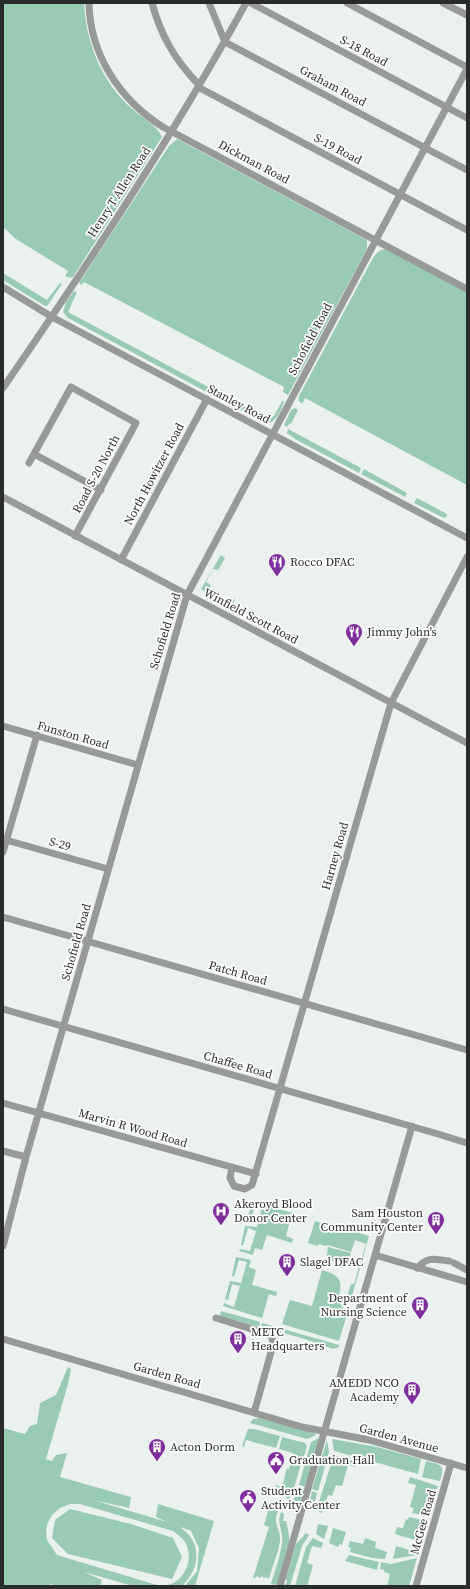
<svg xmlns="http://www.w3.org/2000/svg" width="470" height="1589" font-family="'Source Serif 4',serif">
<style>
.green{fill:#99cab4;fill-rule:evenodd}
.lines{fill:none;stroke-linecap:round;stroke-linejoin:round}
.minor{stroke:#979a98;stroke-width:7}
.labels{text-anchor:middle;stroke-width:3.5;stroke-linejoin:round;paint-order:stroke}
.street-label{font-size:12px;fill:#2a2c2b;stroke:#fff}
.poi-label{font-size:12px;fill:#2a2c2b;stroke:#fff;text-anchor:start}
</style>
<rect width="100%" height="100%" fill="#ebf1ee"/>
<path class="green" d="M3,3H84C86,42 101,81 131,108C141,117 157,125 162,137L73,277L71,278L65,276L68,271L16,239L3,227Z
M177,139L367,240V249L288,395L283,392L284,387L84,282L81,285L79,283L169,146Z
M385,249L467,292V485L305,398L302,404L298,400L299,396L368,267C373,259 375,251 385,249Z
M3,273L47,300L60,283L62,284L47,306H45L3,280Z
M74,291L77,292L68,312L268,419L274,416L282,401H284C281,411 276,424 265,423L68,318L63,312L66,302Z
M295,408L298,410L291,424L290,423L287,427L284,425L291,410Z
M288,429L361,468L359,473L295,439L287,433Z
M364,469L407,493L405,497L361,474Z
M417,498L447,514V516L444,518L414,503Z
M221,555L225,558L218,570L213,569L206,582L211,585L209,591L231,603L234,599H235L232,606L201,589Z
M254,1201L292,1213L286,1236L293,1239L292,1243L267,1235L262,1250L255,1248L253,1255L239,1251L240,1249L250,1251L256,1231L248,1228L243,1245H241L245,1226L257,1227L262,1207L255,1205L250,1222L247,1220L252,1203Z
M315,1221L327,1225L328,1223L369,1236L350,1303L348,1300L347,1297L351,1284H354L366,1244L355,1240L351,1252L328,1245L326,1246L319,1244L318,1246L308,1243Z
M328,1247L351,1253L348,1261L342,1263L326,1259L328,1249L327,1248Z
M236,1257L251,1260L249,1267L256,1270L252,1285L277,1292L276,1296L269,1294L262,1318L223,1306L224,1303L234,1307L240,1286L232,1284L228,1300L225,1299L230,1281L241,1283L247,1262L239,1260L234,1277L232,1276Z
M322,1270C359,1280 325,1298 348,1311L339,1341L282,1324L290,1300L312,1306Z
M221,1311L260,1322L259,1327L220,1316Z
M262,1323L339,1345V1347L333,1349L305,1339L261,1327Z
M68,1367L71,1369L68,1384L46,1459L52,1461L56,1455L67,1453L60,1477L131,1497L129,1508L93,1500L167,1522L156,1517L158,1504L214,1521L195,1586H185L197,1571L199,1548L191,1531L181,1527C182,1529 185,1531 187,1533C203,1549 197,1572 182,1586H133L84,1572L102,1580L100,1586H58L50,1584L49,1586H3V1428L25,1434L30,1426L37,1424L40,1403L56,1395ZM70,1504H80L173,1531C178,1535 184,1539 186,1544C194,1560 184,1582 167,1585C164,1586 160,1585 157,1585L57,1555L47,1540L46,1530L48,1522L52,1515L60,1508Z
M259,1418L315,1433L316,1435L307,1439L250,1423L253,1419Z
M248,1429H254L280,1436L276,1448L246,1440L244,1447L242,1446Z
M282,1437L305,1443L307,1446L302,1462L291,1459L293,1453L279,1449Z
M319,1438L305,1487L299,1485L311,1442Z
M332,1439L377,1447L421,1459L418,1474L334,1451Z
M327,1440L329,1452L318,1491L312,1489Z
M334,1455L355,1462V1466H356V1467L348,1465L342,1486L336,1485L332,1496L328,1495L322,1513L319,1512L318,1505Z
M291,1461L301,1464L292,1495L288,1500L281,1490L276,1489V1485L282,1487L287,1468L289,1469Z
M426,1461C442,1465 445,1464 440,1481L422,1477Z
M410,1477L438,1486L432,1506L427,1515H422L412,1513L414,1508L410,1507L416,1485L408,1483Z
M298,1487L305,1489L299,1504L291,1502L296,1496Z
M312,1491L317,1493L314,1505L315,1511L309,1509V1507Z
M271,1501L282,1505C269,1522 281,1526 280,1541C278,1554 272,1567 269,1579L266,1577L264,1578L262,1576L260,1578L257,1576L255,1578H253L269,1527L264,1525Z
M70,1509L131,1524L173,1538L182,1557L172,1579L68,1554L52,1538L55,1520Z
M281,1512L284,1514L283,1521H286C288,1531 291,1537 288,1548L286,1547L287,1549L278,1583L275,1585L271,1584C275,1571 280,1557 282,1543C284,1532 276,1524 281,1512Z
M409,1517L422,1520L424,1523C423,1530 425,1536 419,1541L395,1534L397,1527L403,1528L406,1519L408,1520Z
M318,1524L328,1526L324,1539L316,1534Z
M333,1528L346,1532L342,1545L339,1544L338,1547L329,1543Z
M306,1533L309,1535L302,1546L290,1586H284L287,1582L286,1578L296,1544Z
M313,1538L323,1543L321,1548L312,1546L307,1563L313,1565L307,1586H295L306,1547Z
M365,1538L376,1542L375,1548L387,1552L385,1559L372,1558L350,1552L351,1548L348,1547L350,1541L363,1544Z
M396,1546L417,1552L416,1555L393,1559Z
M349,1555L379,1562L377,1570L345,1561Z
M417,1558L409,1586H387L390,1574L384,1572V1570L380,1569L381,1562L391,1564Z"/>
<g class="lines">
<path class="minor" d="M89,3C90,55 120,100 163,127L467,289
M152,3C161,36 175,60 199,85
M209,3L225,42L467,170
M251,3L467,118
M347,3L467,67
M443,3L467,15
M198,87L467,230
M3,287L52,317L467,538
M3,388C89,263 173,136 246,3
M34,454L101,490
M29,463L71,387L136,423L75,536
M3,497L467,743
M121,560L207,399
M3,726L138,765
M6,840L108,869
M3,852L37,735
M3,917L467,1050
M3,1009L438,1134L467,1143
M3,1103L256,1174
M3,1151L26,1157
M232,1167L230,1178L234,1186L245,1189L252,1185L391,703L467,557
M3,1246L26,1157L187,595L467,69
M375,1255L467,1282
M454,1263L467,1270
M417,1268C429,1256 433,1259 449,1261
M216,1318L265,1333L272,1337L273,1345L254,1413
M3,1339L302,1427L369,1440L467,1468
M280,1586L412,1126
M416,1586L451,1463"/>
</g>
<defs>
<symbol id="restaurant-pin" viewBox="-11 -11 22 30"><path d="M0 17L-7.5 6A9.5 9.5 0 1 1 7.5 6Z" fill="#7f2e9e" stroke="#fff"/><path d="M-5-6h1v4h1v-4h1v4h1v-4h1v5L-1.5 .5V6h-2V.5L-5-1ZM5-6V6H3V1.5H1.5Q1.5-4 5-6Z" fill="#fff"/></symbol>
<symbol id="hospital-pin" viewBox="-11 -11 22 30"><path d="M0 17L-7.5 6A9.5 9.5 0 1 1 7.5 6Z" fill="#7f2e9e" stroke="#fff"/><path d="M-5-5h3v3.5h4V-5h3V5h-3V1.5h-4V5h-3Z" fill="#fff"/></symbol>
<symbol id="building-pin" viewBox="-11 -11 22 30"><path d="M0 17L-7.5 6A9.5 9.5 0 1 1 7.5 6Z" fill="#7f2e9e" stroke="#fff"/><path d="M-4-6H4V6H1V3H-1V6H-4ZM-2.5-4.3h1.7v1.8h-1.7ZM.8-4.3h1.7v1.8H.8ZM-2.5-1h1.7V.8h-1.7ZM.8-1h1.7V.8H.8Z" fill="#fff"/></symbol>
<symbol id="civic-pin" viewBox="-11 -11 22 30"><path d="M0 17L-7.5 6A9.5 9.5 0 1 1 7.5 6Z" fill="#7f2e9e" stroke="#fff"/><path d="M-.6-6.5H3V-4.5H.6V-3L4-1V1h2V6H-6V1h2V-1L-.6-3ZM-1.2 2.5V6h2.4V2.5Z" fill="#fff"/></symbol>
</defs>
<g fill-rule="evenodd">
<use href="#restaurant-pin" x="267" y="552" width="20" height="27"/>
<use href="#restaurant-pin" x="344" y="622" width="20" height="27"/>
<use href="#hospital-pin" x="211" y="1201" width="20" height="27"/>
<use href="#building-pin" x="426" y="1210" width="20" height="27"/>
<use href="#building-pin" x="277" y="1252" width="20" height="27"/>
<use href="#building-pin" x="410" y="1295" width="20" height="27"/>
<use href="#building-pin" x="228" y="1329" width="20" height="27"/>
<use href="#building-pin" x="402" y="1380" width="20" height="27"/>
<use href="#building-pin" x="147" y="1437" width="20" height="27"/>
<use href="#civic-pin" x="266" y="1450" width="20" height="27"/>
<use href="#civic-pin" x="238" y="1488" width="20" height="27"/>
</g>
<g class="labels">
<g class="street-label">
<text transform="translate(364 51) rotate(28)" y="4">S-18 Road</text>
<text transform="translate(333 86) rotate(28)" y="4">Graham Road</text>
<text transform="translate(338 149) rotate(28)" y="4">S-19 Road</text>
<text transform="translate(254 162) rotate(28)" y="4">Dickman Road</text>
<text transform="translate(119 192) rotate(-57)" y="4">Henry T Allen Road</text>
<text transform="translate(310 339) rotate(-62)" y="4">Schofield Road</text>
<text transform="translate(239 404) rotate(28)" y="4">Stanley Road</text>
<text transform="translate(96 474) rotate(-62)" y="4">Road S-20 North</text>
<text transform="translate(154 474) rotate(-62)" y="4">North Howitzer Road</text>
<text transform="translate(251 616) rotate(28)" y="4">Winfield Scott Road</text>
<text transform="translate(165 631) rotate(-73)" y="4">Schofield Road</text>
<text transform="translate(73 735) rotate(16)" y="4">Funston Road</text>
<text transform="translate(60 844) rotate(16)" y="4">S-29</text>
<text transform="translate(335 856) rotate(-74)" y="4">Harney Road</text>
<text transform="translate(76 942) rotate(-74)" y="4">Schofield Road</text>
<text transform="translate(238 973) rotate(16)" y="4">Patch Road</text>
<text transform="translate(238 1065) rotate(16)" y="4">Chaffee Road</text>
<text transform="translate(133 1128) rotate(16)" y="4">Marvin R Wood Road</text>
<text transform="translate(167 1375) rotate(16)" y="4">Garden Road</text>
<text transform="translate(399 1438) rotate(15)" y="4">Garden Avenue</text>
<text transform="translate(423 1522) rotate(-74)" y="4">McGee Road</text>
</g>
<g class="poi-label">
<text x="290" y="566">Rocco DFAC</text>
<text x="367" y="636">Jimmy John's</text>
<text x="234" y="1208">Akeroyd Blood<tspan x="234" dy="14">Donor Center</tspan></text>
<text x="423" y="1217" text-anchor="end">Sam Houston<tspan x="423" dy="14">Community Center</tspan></text>
<text x="300" y="1266">Slagel DFAC</text>
<text x="407" y="1302" text-anchor="end">Department of<tspan x="407" dy="14">Nursing Science</tspan></text>
<text x="251" y="1336">METC<tspan x="251" dy="14">Headquarters</tspan></text>
<text x="399" y="1387" text-anchor="end">AMEDD NCO<tspan x="399" dy="14">Academy</tspan></text>
<text x="170" y="1451">Acton Dorm</text>
<text x="289" y="1464">Graduation Hall</text>
<text x="261" y="1495">Student<tspan x="261" dy="14">Activity Center</tspan></text>
</g>
</g>
<rect width="470" height="1589" fill="none" stroke="#2a2c2b" stroke-width="8"/>
</svg>
